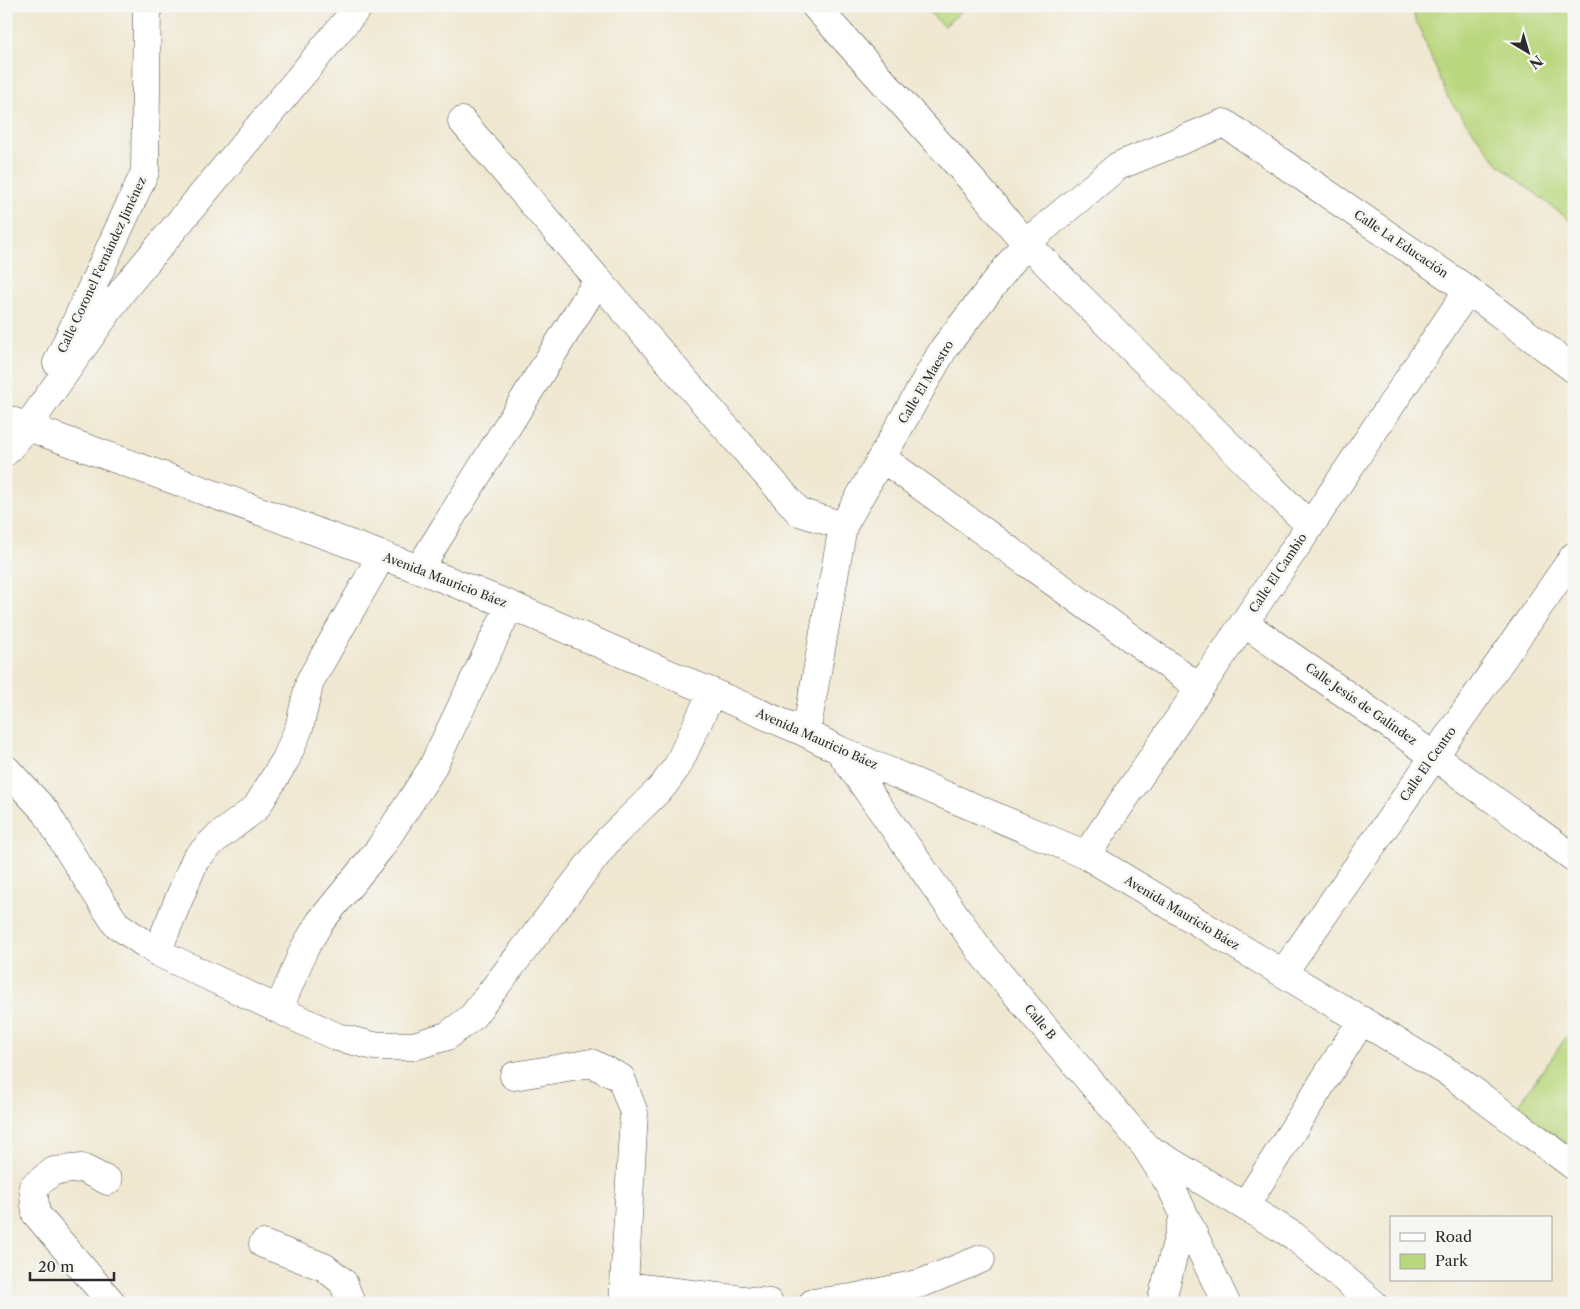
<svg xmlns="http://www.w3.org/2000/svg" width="1580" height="1309" font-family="'Libre Caslon Text',serif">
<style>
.green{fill:#b9d77e;stroke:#728154}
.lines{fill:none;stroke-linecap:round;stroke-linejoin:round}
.minor-casing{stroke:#484744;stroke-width:29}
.minor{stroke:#fff;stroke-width:28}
.labels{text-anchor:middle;stroke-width:5;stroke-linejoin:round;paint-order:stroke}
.street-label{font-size:12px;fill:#2b2b2b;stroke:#f6f6f2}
</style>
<rect width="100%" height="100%" fill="#f6f6f2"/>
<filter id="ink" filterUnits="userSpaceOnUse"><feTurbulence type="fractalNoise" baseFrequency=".02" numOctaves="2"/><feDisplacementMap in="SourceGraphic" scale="10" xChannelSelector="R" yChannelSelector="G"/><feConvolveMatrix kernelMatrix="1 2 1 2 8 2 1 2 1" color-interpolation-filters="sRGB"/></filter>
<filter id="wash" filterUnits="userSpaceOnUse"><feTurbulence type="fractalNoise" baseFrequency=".0096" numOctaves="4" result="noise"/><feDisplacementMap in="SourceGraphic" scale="20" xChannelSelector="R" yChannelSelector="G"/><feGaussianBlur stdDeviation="1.12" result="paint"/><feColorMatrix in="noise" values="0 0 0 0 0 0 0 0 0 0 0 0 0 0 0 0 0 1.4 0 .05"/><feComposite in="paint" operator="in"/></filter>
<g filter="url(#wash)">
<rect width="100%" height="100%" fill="#efe7d0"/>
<path class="green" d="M923,6H967L944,27Z
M1410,6H1574V224L1498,164L1448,98Z
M1574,1026V1150L1515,1109Z"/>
</g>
<g filter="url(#ink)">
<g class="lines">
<defs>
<path id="minor" d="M815,6L969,177L1026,243L1310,526
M462,121L598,280
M57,363L145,172L147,6
M6,419L419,569L510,605L806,733L839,750L1086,855L1449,1073L1574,1166
M6,452L27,427L123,290L359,6
M882,458L1200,688
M419,569L598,280L799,512L843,526
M1244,623L1434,756L1574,858
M806,733L843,526L944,348L1026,243L1118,166L1224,123L1468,290L1574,369
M839,750L984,956L1145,1146L1171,1187L1226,1303
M6,769L46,812L67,848L116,924L157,952L337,1037L374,1046H414L447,1036L472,1017L609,839L663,786L678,765L712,692
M1086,855L1310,526L1468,290
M157,952L195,860L214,840L256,808L286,759L299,728L310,681L382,555
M1283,973L1574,556
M279,1009L304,949L320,922L380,848L431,770L510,605
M514,1076L591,1063L621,1078L634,1113L623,1303
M1151,1150L1294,1236L1373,1303
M108,1181L82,1168L54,1171L33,1187L36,1214L112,1303
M1245,1206L1362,1020
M263,1244L324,1267L343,1282L351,1303
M625,1286L769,1303
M813,1303L853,1298L922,1283L981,1259
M1161,1303L1184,1215"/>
</defs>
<use href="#minor" class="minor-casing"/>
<use href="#minor" class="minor"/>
</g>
</g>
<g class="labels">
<g class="street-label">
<text transform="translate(1401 244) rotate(34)" y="4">Calle La Educación</text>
<text transform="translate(102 265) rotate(-65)" y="4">Calle Coronel Fernández Jiménez</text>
<text transform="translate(926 382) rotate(-59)" y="4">Calle El Maestro</text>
<text transform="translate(1278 573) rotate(-56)" y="4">Calle El Cambio</text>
<text transform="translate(445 580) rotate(21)" y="4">Avenida Mauricio Báez</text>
<text transform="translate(1361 704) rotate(35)" y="4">Calle Jesús de Galíndez</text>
<text transform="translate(817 739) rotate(24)" y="4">Avenida Mauricio Báez</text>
<text transform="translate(1428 764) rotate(-55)" y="4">Calle El Centro</text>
<text transform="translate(1182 913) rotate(31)" y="4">Avenida Mauricio Báez</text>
<text transform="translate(1040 1022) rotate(50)" y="4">Calle B</text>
</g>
</g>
<rect width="1580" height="1309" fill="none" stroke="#f6f6f2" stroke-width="25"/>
<rect x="1390" y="1216" width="162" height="65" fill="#f6f6f2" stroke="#a5a5a2"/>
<rect x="1400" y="1233" width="25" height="8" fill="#ffffff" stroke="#a5a5a2"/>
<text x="1435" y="1242" font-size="15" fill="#2b2b2b">Road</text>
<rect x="1400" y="1254" width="25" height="15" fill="#b9d77e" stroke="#a5a5a2"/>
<text x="1435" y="1266" font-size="15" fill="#2b2b2b">Park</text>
<g transform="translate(1528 52) rotate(142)" stroke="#f6f6f2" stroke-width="4" paint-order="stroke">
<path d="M0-4L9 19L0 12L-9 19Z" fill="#2b2b2b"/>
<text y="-8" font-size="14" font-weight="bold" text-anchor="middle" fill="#2b2b2b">N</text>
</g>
<path d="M30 1272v8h84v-8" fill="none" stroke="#2b2b2b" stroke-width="2.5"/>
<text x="38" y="1272" font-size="15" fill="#2b2b2b" stroke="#f6f6f2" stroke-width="4" paint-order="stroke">20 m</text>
</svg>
